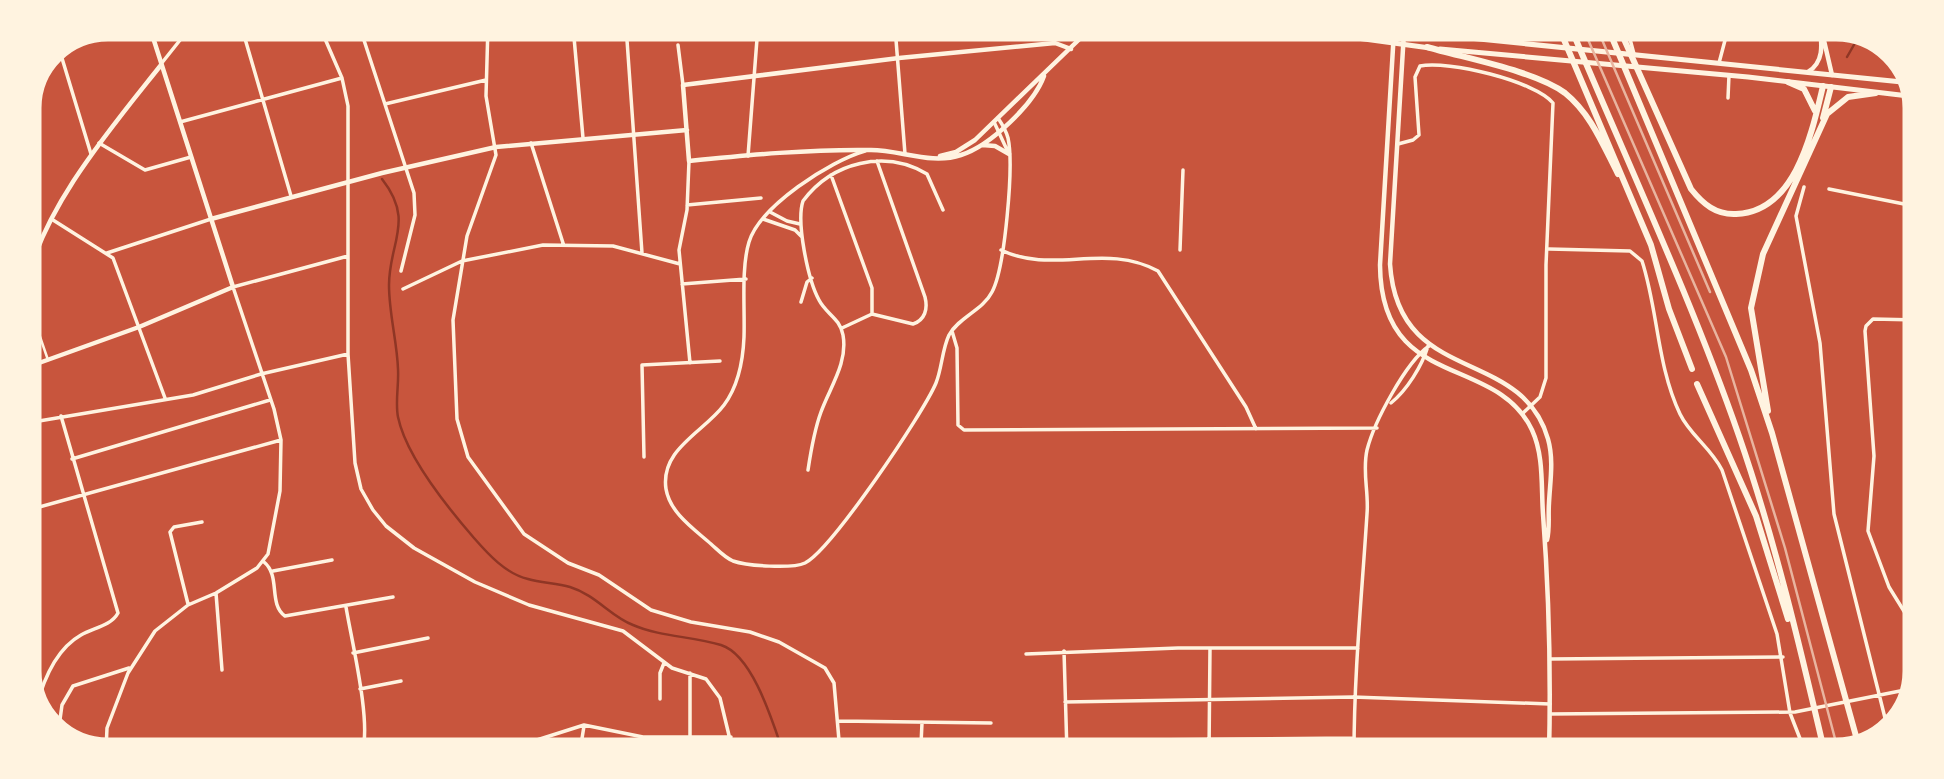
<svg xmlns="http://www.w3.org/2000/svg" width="1944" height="779" font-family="'Sofia Sans Condensed',sans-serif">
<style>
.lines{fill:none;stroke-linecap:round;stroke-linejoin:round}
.stream{stroke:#8f3625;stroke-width:2.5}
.pedestrian{stroke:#fff3e0;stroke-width:2.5}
.minor{stroke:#fff3e0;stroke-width:3.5}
.tertiary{stroke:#fff3e0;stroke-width:4.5}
.secondary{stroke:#fff3e0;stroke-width:4.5}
.primary{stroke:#fff3e0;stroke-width:5}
.motorway{stroke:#fff3e0;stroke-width:6}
.rail{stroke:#e9b49f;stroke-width:2.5}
.rim{fill:none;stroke:#fff3e0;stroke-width:9}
</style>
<rect width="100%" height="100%" fill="#c8553d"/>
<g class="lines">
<path class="stream" d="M1847,57L1863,29
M382,179C415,221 389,242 389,285C389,314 397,341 398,369C399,385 395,402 398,417C406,456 448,508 474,538C488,554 506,574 528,579C541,583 556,583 570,587C596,595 610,616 633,625C661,637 691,636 721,645C753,655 773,723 783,752"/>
<path class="pedestrian" d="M37,328L48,360"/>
<path class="minor" d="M241,25L291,196
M319,25L342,78L348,106V354L355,463L361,489L373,510L386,526L414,548L475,582L529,605L623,631L672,668L706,679L720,698L733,752
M359,25L414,193L415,215L401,271
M488,25L486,96L496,155L467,236L453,320L457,419L468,457L524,534L568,563L599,575L651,610L691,622L750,632L779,642L825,668L834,683L840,752
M573,26L583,138
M626,26L642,253
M895,27L905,154
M488,28L525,26
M1627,28L1634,54
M58,45L91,154
M678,45L683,85
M1719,63L1728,29
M161,64L192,25
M1728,98L1729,75
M385,104L486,80
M180,122L342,78
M994,122L1008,152
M99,143L145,170L191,157
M531,143L563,243
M1398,144L1413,140L1419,135L1415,77L1420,66C1448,60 1535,81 1553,103L1546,265V378L1540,397L1522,414
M865,151C830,161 760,206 749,242C741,268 745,309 744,337C743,361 739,385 724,405C704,432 660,449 666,489C670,513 694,529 711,544C718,550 724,557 733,561C747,566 792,569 805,563C831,550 923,414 936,383C942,368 942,350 949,335C959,317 983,310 992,292C1005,268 1014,165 1008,138C1006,130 1002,124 998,118
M748,156L758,26
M689,161L687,210L679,250L690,363
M831,175L872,288V314
M1804,187L1796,216L1820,343L1834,514L1889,734
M1829,189L1919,207
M687,205L761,198
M770,212L787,221L800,224
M763,219L795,230L802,237
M53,220L113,258L165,398
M25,237L39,246
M1549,249L1630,251L1642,261C1658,310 1657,366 1680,414C1690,435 1711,448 1722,470L1777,634L1790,713L1806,754
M1001,250C1053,275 1105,242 1158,271L1246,407L1256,429
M1180,250L1183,170
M107,253L211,219
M682,284L746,279
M403,289L462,261L543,245L613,246L680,264
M801,302L807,282L812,278
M842,328L872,314L913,324C925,320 928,309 925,297L877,161
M952,331L957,348L958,425L964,430L1377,428
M1391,403C1407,390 1422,366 1428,346
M25,419L39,421L193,395L261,374L348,354
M644,457L642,365L720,361
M72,459L270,400
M808,470C811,450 814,431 821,412C830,387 848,363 843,335C840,318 826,314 819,300C808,280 796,222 803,201C832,162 885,149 927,174L943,210
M25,511L281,440
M264,562C281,576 268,604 285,616L393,597
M273,571L332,560
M216,593L222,670
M188,604L170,532L174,527L202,522
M346,607C351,638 372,724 362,751
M1915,629L1889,587L1868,531L1874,456L1865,331L1866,326L1873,319L1918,320
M1064,651L1067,753
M353,653L428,638
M1026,654L1178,648H1358
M1550,659L1783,657
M360,689L401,681
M660,699V673L664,663
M1065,702L1353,697L1550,704
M36,708C43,681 56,649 81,635C93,628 111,626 118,613L61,416
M1550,714L1795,712L1915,688
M838,721L991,723
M58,734L62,705L73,686L129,668
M839,743L1354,738
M921,744L922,723
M106,750L107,728L128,673L155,631L188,605L216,593L257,568L268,554L280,491L281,440L274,409L233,287L348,256
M502,751L584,725L643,737H731
M580,751L584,726
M690,752V673
M1209,753L1210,648
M1354,753C1354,673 1362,593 1367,514C1369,492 1362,472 1367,450C1374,422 1406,362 1429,346"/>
<path class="tertiary" d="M1394,31L1380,265C1381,392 1496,353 1532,430C1544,456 1541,486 1543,514C1549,594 1551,673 1549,754
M1404,32L1390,264C1398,387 1521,345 1548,439C1554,460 1550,482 1549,503C1548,515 1550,528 1547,540
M1822,32L1832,75
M1808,72C1824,62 1822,45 1820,29
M1044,76C1034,104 990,146 961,155C931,165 901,150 871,150C810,149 749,155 689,161L683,85L899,58L1055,43L1071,49
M982,145L995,146L1009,154
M940,156L956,152L975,140L1092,27
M211,219L382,173L496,147L687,130"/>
<path class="secondary" d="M25,289C42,208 111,128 161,65
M25,368L139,327L233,287L149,25"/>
<path class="primary" d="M1284,28L1430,48
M1370,28L1912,83
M1440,49L1748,77L1917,97"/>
<path class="motorway" d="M1422,28L1435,36
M1559,28L1651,245L1669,309L1692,369
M1571,28C1628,164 1691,298 1739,436C1775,540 1800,647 1825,754
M1608,28L1751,370L1772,433L1859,747
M1619,28L1691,189C1703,204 1716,215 1736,214C1796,212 1812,132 1823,86
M1394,31L1395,28
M1427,47C1464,58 1536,71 1565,93C1591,114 1603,145 1618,174
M1788,82L1804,89L1815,111
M1823,118L1831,87
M1697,384L1756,516L1788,619
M1768,411L1751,308L1763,254L1827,114L1848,97L1876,93"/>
<path class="rail" d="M1583,28L1726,357L1785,548L1839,754
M1597,28L1710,292"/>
</g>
<path d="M0 0H1944V779H0ZM108 37H1836A71 71 0 0 1 1907 108V671A71 71 0 0 1 1836 742H108A71 71 0 0 1 37 671V108A71 71 0 0 1 108 37Z" fill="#fff3e0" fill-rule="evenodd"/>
<path class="rim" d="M108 37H1836A71 71 0 0 1 1907 108V671A71 71 0 0 1 1836 742H108A71 71 0 0 1 37 671V108A71 71 0 0 1 108 37Z"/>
</svg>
